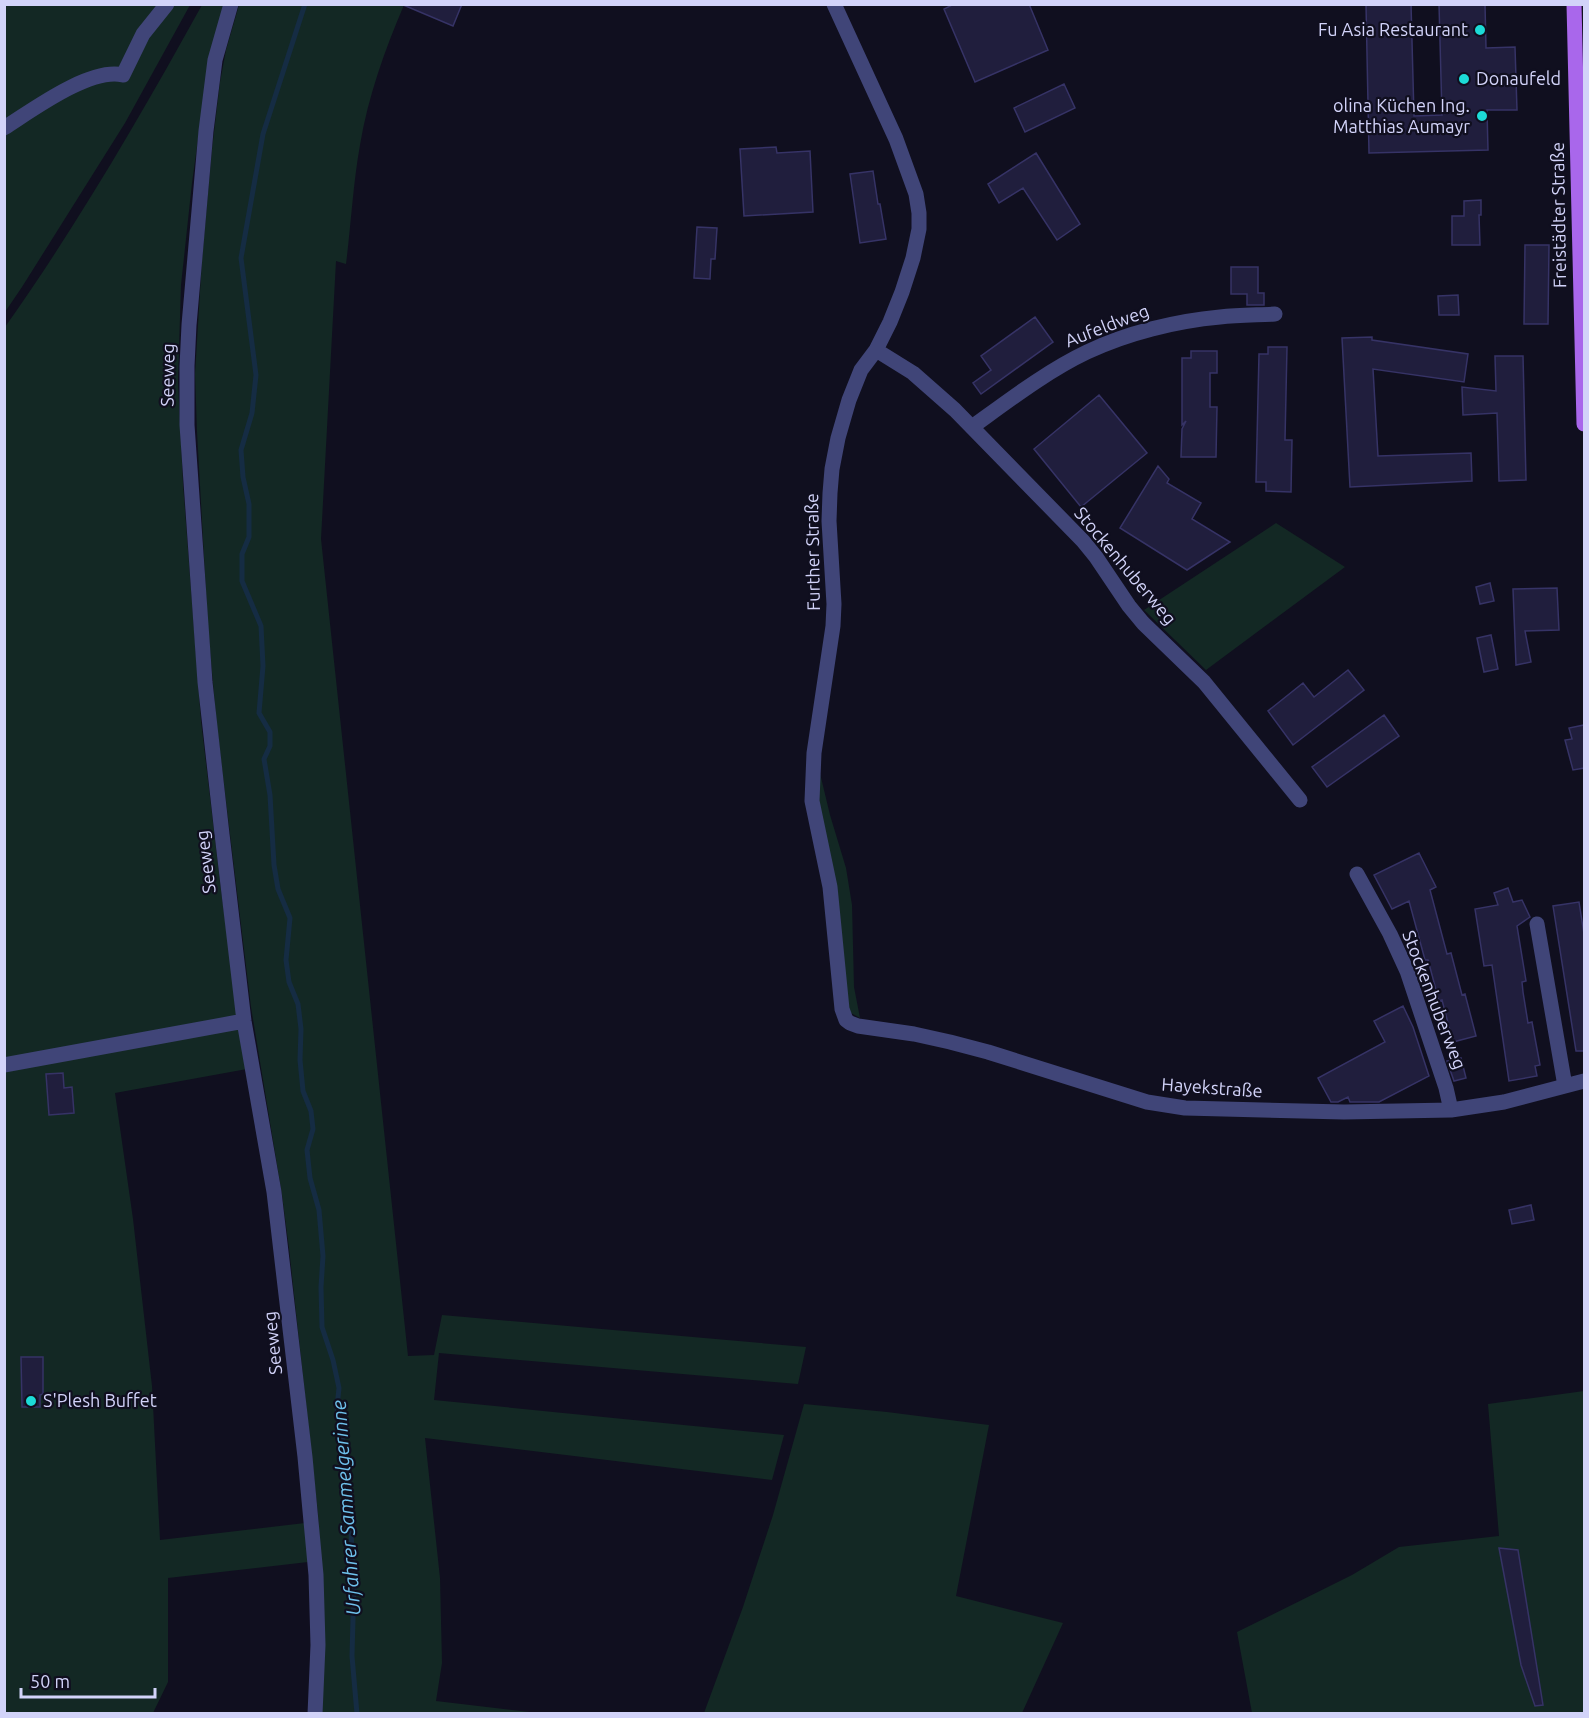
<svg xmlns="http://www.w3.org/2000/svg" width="1589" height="1718" font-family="Ubuntu,sans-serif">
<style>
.green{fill:#132824}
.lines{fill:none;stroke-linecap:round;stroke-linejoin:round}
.stream{stroke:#152c43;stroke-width:5}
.building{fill:#201e3d;stroke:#363366;stroke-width:1.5}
.minor{stroke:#404578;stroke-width:15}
.major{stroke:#a967eb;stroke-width:15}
.poi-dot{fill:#1cdbd7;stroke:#100f1f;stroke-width:2}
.labels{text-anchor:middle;stroke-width:4.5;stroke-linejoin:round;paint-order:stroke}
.poi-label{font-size:18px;fill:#d2d3f9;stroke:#100f1f;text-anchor:end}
.street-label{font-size:18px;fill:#d2d3f9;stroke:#100f1f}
.water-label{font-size:20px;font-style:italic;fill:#6ec1ec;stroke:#100f1f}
</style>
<rect width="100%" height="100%" fill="#100f1f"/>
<path class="green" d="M5,5H190L125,123L22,287L5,312Z
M202,5H224L209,59L192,183L181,285L178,382L183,484L201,721L221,890L236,1003L247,1069L115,1093L133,1219L152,1386L160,1540L305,1523L308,1562L168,1578V1682L153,1713L5,1714V327C78,224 141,115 202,5Z
M239,5H404C385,49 368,97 360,145C353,184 351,225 346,264L336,261L321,539L408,1356L434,1355L442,1315L806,1347L798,1384L439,1353L434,1400L784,1435L772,1480L425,1438L440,1578L442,1663L436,1701L538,1713H322L323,1599L318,1514L289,1248L282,1195L251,1007L217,727L208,628L197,432L195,374L202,259L212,149L220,82L226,50Z
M1276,523L1345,567L1206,670L1144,610Z
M818,765L830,815L846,868L852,905L854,987L860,1018L851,1013L845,1000L816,798Z
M1584,1391V1713H1252L1237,1632L1352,1575L1399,1547L1499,1536L1488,1404Z
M804,1404L887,1412L989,1425L956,1596L1063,1623L1022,1713H704L743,1607L773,1515Z"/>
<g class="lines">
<path class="stream" d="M305,4L263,134L241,258L256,375L252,413L241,450L243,477L249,504V537L242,554V581L261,626L263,666L259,713L270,732V746L264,759L270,795L274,865L278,889L290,918L286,960L289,982L298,1004L301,1029L300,1060L303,1091L311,1111L313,1129L307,1150L310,1178L319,1210L323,1256L321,1287L322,1327L333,1360L339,1388L337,1407L347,1465L354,1583L352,1656L357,1714"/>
</g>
<path class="building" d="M401,4H462L453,26Z
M954,4H1029L1048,50L975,82L944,9Z
M1366,4H1411L1414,116L1442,115L1439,4H1485L1486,48L1515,47L1517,110H1487L1488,150L1369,153Z
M1064,84L1075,108L1025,132L1014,108Z
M776,147L777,153L810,151L813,212L744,216L740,149Z
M1036,153L1080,224L1057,240L1023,188L999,203L988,184Z
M873,171L878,204H880L886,239L860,243L850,174Z
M1481,200V215H1479L1480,245H1452V216H1464V201Z
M697,227L717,228L715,259H711L710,279L694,278Z
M1525,245H1549L1548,324H1524Z
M1231,267H1258V293H1264V305H1247V294H1231Z
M1458,295L1459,315H1439L1438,296Z
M1035,317L1053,342L981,394L973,383L991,370L981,356Z
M1372,337V340L1468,354L1464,382L1373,369L1378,456L1471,453L1472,481L1350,487L1342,338Z
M1268,347H1287L1285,440H1292L1291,492L1266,491V482H1256L1259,354H1268Z
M1191,351H1217V373H1210V407H1217L1216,457H1181L1182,429L1186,421L1182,425V358H1191Z
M1495,356H1523L1526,480L1499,481L1497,413L1463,415L1462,387L1496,391Z
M1099,395L1147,453L1081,507L1034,449Z
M1158,466L1169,479L1167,483L1201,503L1192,519L1230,542L1187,570L1120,528Z
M1490,583L1494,601L1480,604L1476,587Z
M1557,588L1559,630L1525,631L1531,662L1516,665L1513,589Z
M1491,635L1498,669L1484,672L1477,638Z
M1348,670L1364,690L1293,745L1268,711L1303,683L1314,697Z
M1384,715L1399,736L1327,787L1312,767Z
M1584,725V768L1573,770L1565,740L1572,739L1569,728Z
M1419,853L1436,887L1430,890L1447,954L1451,953L1462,995L1465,994L1476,1036L1453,1042L1442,1000L1439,1001L1428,960H1425L1409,901L1392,909L1374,875Z
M1508,888L1513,902L1522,900L1530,917L1517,926L1526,981L1522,982L1523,992L1528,1023L1532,1022L1540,1065L1535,1066L1537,1076L1509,1081L1492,965L1484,966L1475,909L1498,905L1494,893Z
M1579,902L1584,934V1051H1576L1553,906Z
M1403,1006L1413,1027L1429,1076L1379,1102H1350L1348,1097L1338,1102H1331L1318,1078L1385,1042L1374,1021Z
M1461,1058L1466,1078L1454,1081L1447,1061Z
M63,1073L64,1088L72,1087L74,1113L49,1115L46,1074Z
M1531,1205L1534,1220L1512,1224L1509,1210Z
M21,1357H43V1394L40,1395V1407H22Z
M1499,1548L1518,1550L1543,1705L1535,1706L1521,1665Z"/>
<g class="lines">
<path class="minor" d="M231,4L215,60L206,131L189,325L187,366V425L205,682L222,834L244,1021L274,1192L305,1457L316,1575L318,1645L315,1714
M834,4L896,139L916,194L919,213V229L913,258L902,292L890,322L876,350L861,370L849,400L838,438L832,469L830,493L829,521L834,604L833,626L814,753L812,801L830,887L842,1009L846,1020L850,1023L858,1026L914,1034L950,1042L988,1052L1147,1102L1185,1108L1344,1112L1451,1110L1504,1102L1584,1081
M4,128C31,111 90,67 123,75L143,34L167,4
M876,350L913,373L955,410L1083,541L1096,557L1129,606L1143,623L1204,682L1300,800
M972,427C1008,401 1047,371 1087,352C1127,333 1176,321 1220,317C1238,315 1257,315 1275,314
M1357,874L1390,934L1407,971L1446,1088L1451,1110
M1537,924L1565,1086
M4,1065L244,1021"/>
<path class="major" d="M1574,4L1584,424"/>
</g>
<g class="poi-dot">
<circle cx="1480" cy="30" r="6"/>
<circle cx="1464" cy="79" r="6"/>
<circle cx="1482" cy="116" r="6"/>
<circle cx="31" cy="1401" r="6"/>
</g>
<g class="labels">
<g class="poi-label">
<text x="1468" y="36">Fu Asia Restaurant</text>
<text x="1476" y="85" text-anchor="start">Donaufeld</text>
<text x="1470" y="112">olina Küchen Ing.<tspan x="1470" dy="21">Matthias Aumayr</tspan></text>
<text x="43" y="1407" text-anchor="start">S'Plesh Buffet</text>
</g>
<g class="street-label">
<text transform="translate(1559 215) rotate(-91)" y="6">Freistädter Straße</text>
<text transform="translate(1107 326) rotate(-21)" y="6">Aufeldweg</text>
<text transform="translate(168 375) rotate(-89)" y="6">Seeweg</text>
<text transform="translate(813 552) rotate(-91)" y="6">Further Straße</text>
<text transform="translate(1125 566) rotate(50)" y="6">Stockenhuberweg</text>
<text transform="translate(206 862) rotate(-97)" y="6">Seeweg</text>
<text transform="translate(1434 1000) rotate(69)" y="6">Stockenhuberweg</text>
<text transform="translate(1212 1088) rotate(4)" y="6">Hayekstraße</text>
<text transform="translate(273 1343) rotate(-96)" y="6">Seeweg</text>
</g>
<g class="water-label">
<text transform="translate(346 1508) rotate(-94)" y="7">Urfahrer Sammelgerinne</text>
</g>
</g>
<rect width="1589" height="1718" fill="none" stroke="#d2d3f9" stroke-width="12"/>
<path d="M21 1688v9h134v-9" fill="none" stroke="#d2d3f9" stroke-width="3"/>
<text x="30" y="1688" font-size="18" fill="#d2d3f9" stroke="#100f1f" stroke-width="4.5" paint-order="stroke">50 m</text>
</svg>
